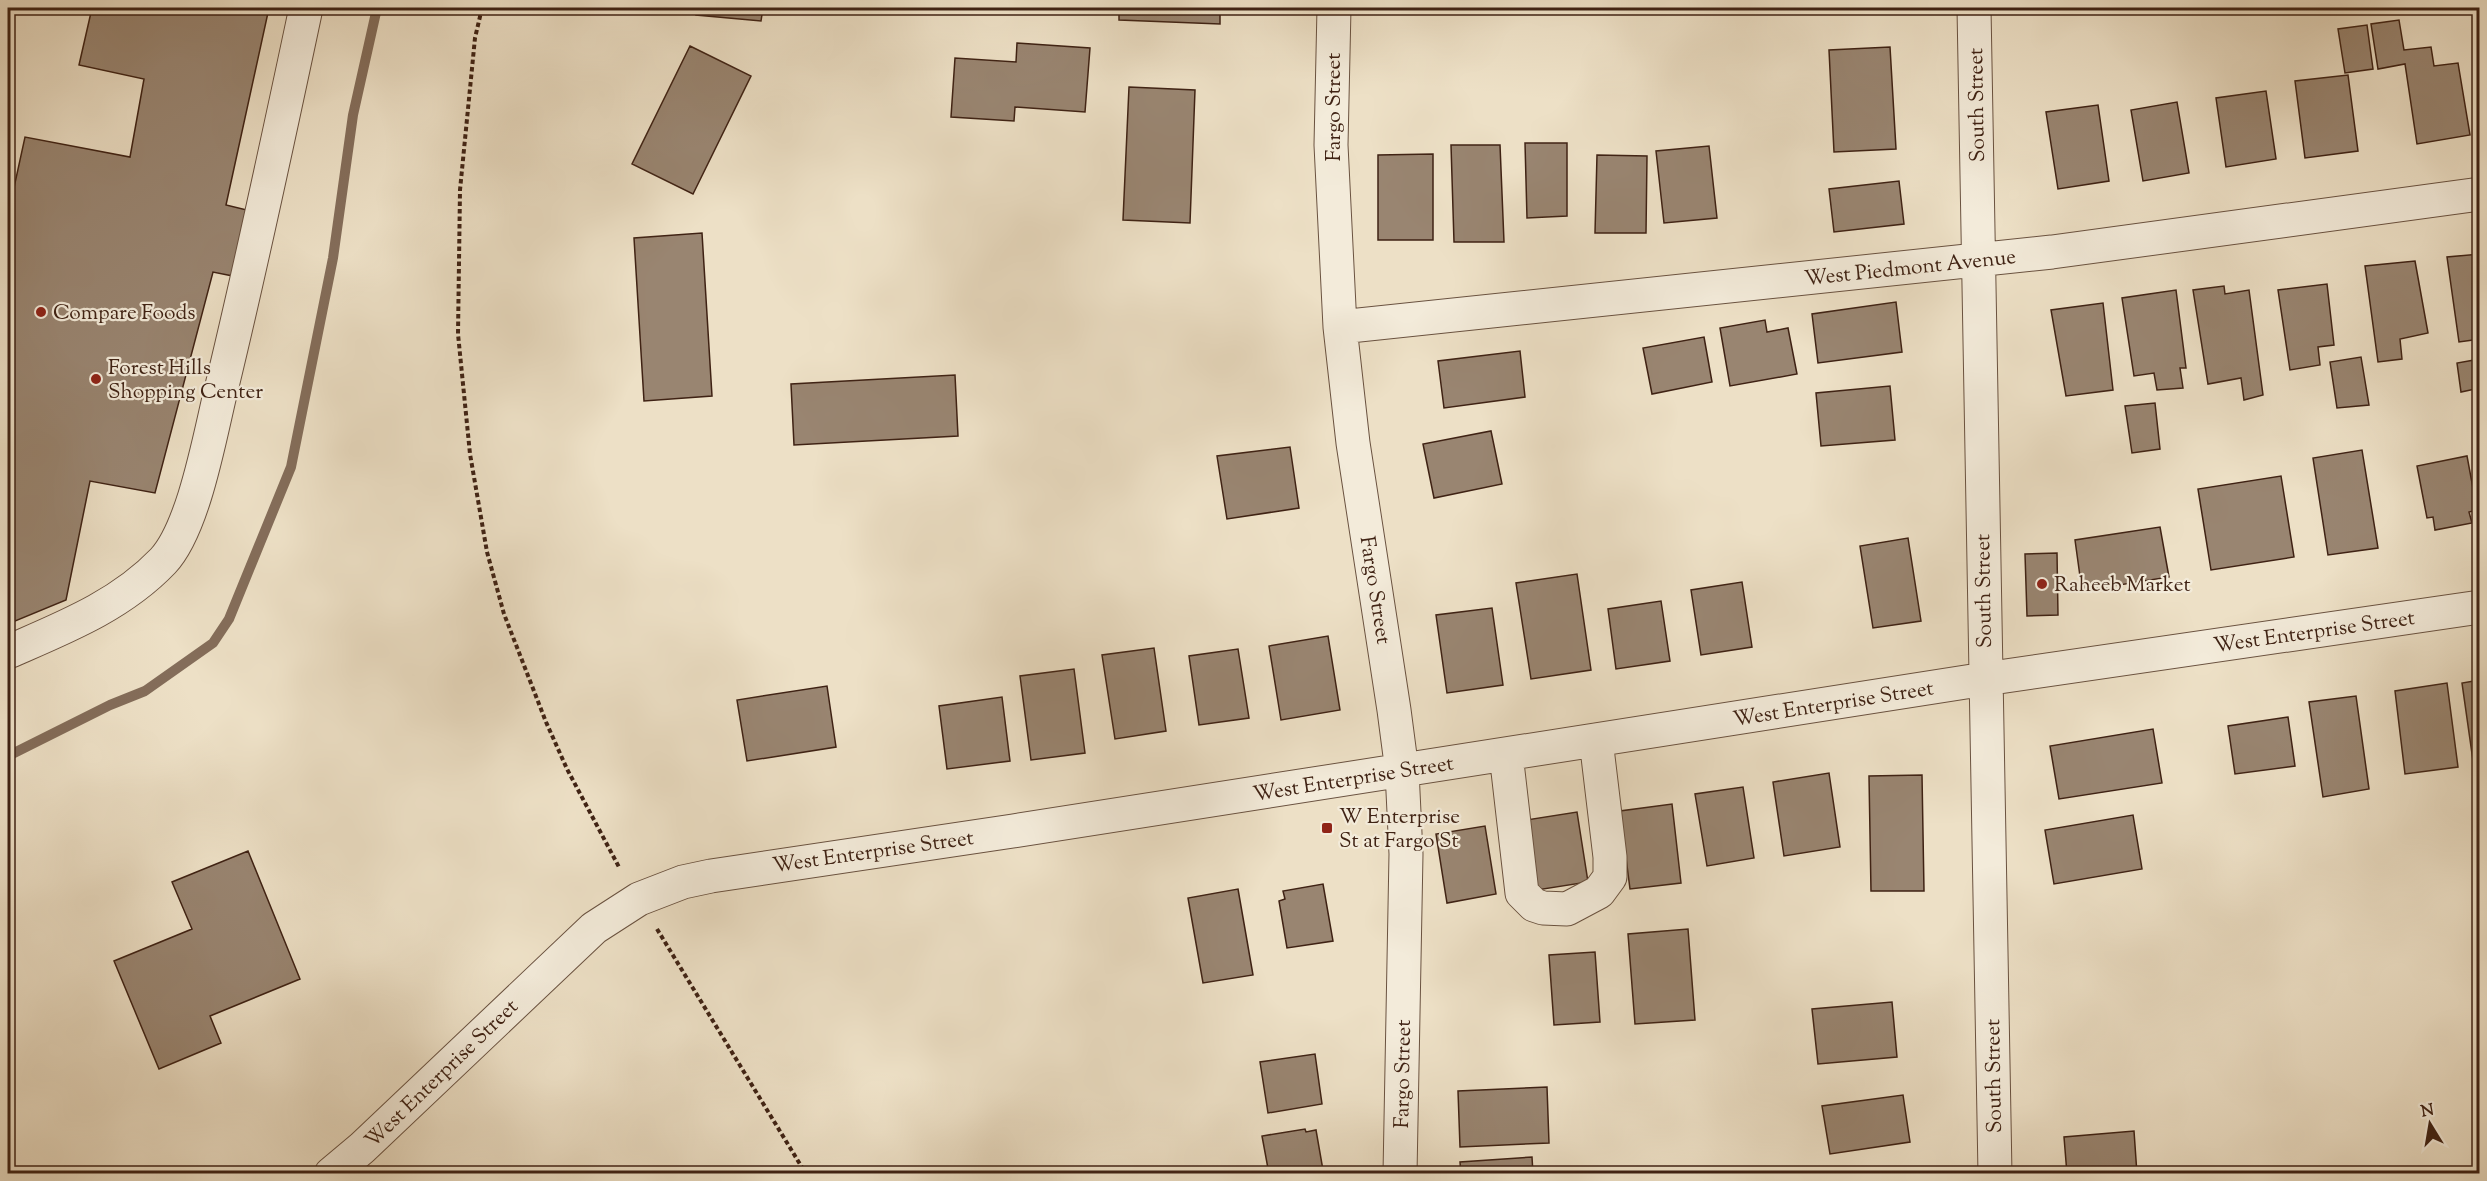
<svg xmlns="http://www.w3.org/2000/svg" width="2487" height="1181" font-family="'Sorts Mill Goudy',serif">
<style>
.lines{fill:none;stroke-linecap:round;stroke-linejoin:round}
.stream{stroke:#846d5a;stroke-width:10}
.building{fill:#998571;stroke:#3f2214;stroke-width:1.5}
.minor-casing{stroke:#6a5240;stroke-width:35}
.path{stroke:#3f2214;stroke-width:4;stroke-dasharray:4.5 3;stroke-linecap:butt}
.minor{stroke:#f3ebda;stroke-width:33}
.poi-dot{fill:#8f2418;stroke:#f3ebda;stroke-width:2}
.labels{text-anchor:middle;stroke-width:4.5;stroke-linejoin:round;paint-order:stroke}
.street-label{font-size:21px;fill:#3f2214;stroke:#f3ebda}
.poi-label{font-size:21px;fill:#3f2214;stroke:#f3ebda;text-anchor:start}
</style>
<rect width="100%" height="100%" fill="#ede0c6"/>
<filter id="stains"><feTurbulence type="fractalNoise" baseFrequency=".00333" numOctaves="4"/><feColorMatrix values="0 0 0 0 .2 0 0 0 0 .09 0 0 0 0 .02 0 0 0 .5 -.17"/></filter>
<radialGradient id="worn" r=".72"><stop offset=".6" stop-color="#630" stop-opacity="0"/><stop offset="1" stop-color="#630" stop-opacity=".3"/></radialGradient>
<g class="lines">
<path class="stream" d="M8,756L110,705L145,691L213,643L229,619L291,467L333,258L353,115L377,8"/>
</g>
<path class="building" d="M92,8H269L226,205L251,211L238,277L213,272L155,493L90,481L66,600L8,624V215L25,137L130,157L144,79L79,65Z
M697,8H763L761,21L696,15Z
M1119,8H1220V24L1119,20Z
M2041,8H2117V14H2041Z
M2399,20L2404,50L2431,47L2434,66L2458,63L2470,135L2417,144L2405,64L2378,69L2371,24Z
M2367,25L2373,69L2345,73L2338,29Z
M1017,43L1090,48L1085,112L1015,107L1014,121L951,117L955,58L1016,62Z
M690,46L751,76L693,194L632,164Z
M1890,47L1896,149L1834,152L1829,50Z
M2348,75L2358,151L2305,158L2295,81Z
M1129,87L1195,90L1190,223L1123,220Z
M2266,91L2276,159L2226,167L2216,98Z
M2177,102L2189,173L2143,181L2131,110Z
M2098,105L2109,181L2058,189L2046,112Z
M1525,143H1567V216L1527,218Z
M1451,145H1500L1504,242H1454Z
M1709,146L1717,218L1664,223L1656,151Z
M1433,154V240H1378V155Z
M1597,155L1647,156L1646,233H1595Z
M1899,181L1904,224L1834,232L1829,189Z
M702,233L712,396L644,401L634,238Z
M2480,254V339L2459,342L2447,257Z
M2415,261L2428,333L2400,339L2402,359L2378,362L2365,266Z
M2327,284L2334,345L2318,347L2320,365L2290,370L2278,290Z
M2224,286L2225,294L2249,290L2263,395L2244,400L2241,378L2208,384L2193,290Z
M2176,290L2186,368H2180L2183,388L2157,390L2154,373L2134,376L2122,298Z
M1896,302L1902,352L1818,363L1812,314Z
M2103,303L2113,390L2066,396L2051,310Z
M1765,320L1767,332L1788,328L1797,374L1730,386L1720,328Z
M1704,337L1712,382L1652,394L1643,348Z
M1520,351L1525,397L1444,408L1438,361Z
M2361,357L2369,405L2337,408L2330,362Z
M2480,359V388L2461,392L2457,363Z
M955,375L958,436L794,445L791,384Z
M1890,386L1895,440L1821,446L1816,393Z
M2155,403L2160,449L2132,453L2125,406Z
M1491,431L1502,484L1434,498L1423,444Z
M1290,447L1299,508L1227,519L1217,456Z
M2362,450L2378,548L2328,555L2313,458Z
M2467,456L2477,510L2469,512L2472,523L2435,530L2433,517L2427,518L2417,466Z
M2281,476L2294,557L2211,570L2198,489Z
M2160,527L2169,577L2082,591L2075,540Z
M1908,538L1921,621L1873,628L1860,546Z
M2057,553L2058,615L2027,616L2025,554Z
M1577,574L1591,670L1531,679L1516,583Z
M1742,582L1752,647L1701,655L1691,590Z
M1661,601L1670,661L1616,669L1608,609Z
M1492,608L1503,685L1447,693L1436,615Z
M1328,636L1340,710L1281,720L1269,646Z
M1154,648L1166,731L1115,739L1102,655Z
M1238,649L1249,718L1199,725L1189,656Z
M1074,669L1085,753L1031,760L1020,676Z
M2480,680V775H2475L2462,683Z
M2447,683L2458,767L2405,774L2395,691Z
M827,686L836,747L747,761L737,700Z
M2356,696L2369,789L2323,797L2309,702Z
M1002,697L1010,761L947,769L939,706Z
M2288,717L2295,766L2235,774L2228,726Z
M2153,729L2162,783L2059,799L2050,746Z
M1829,773L1840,847L1784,856L1773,782Z
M1922,775L1924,891H1871L1869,776Z
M1743,787L1754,858L1707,866L1695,794Z
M1672,804L1681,883L1630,889L1620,811Z
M1577,812L1588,882L1537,890L1526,820Z
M2133,815L2142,869L2054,884L2045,830Z
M1485,826L1496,894L1447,903L1436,834Z
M248,851L300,979L210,1016L221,1043L159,1069L114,961L192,929L172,882Z
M1323,884L1333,941L1287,948L1279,901L1285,899L1283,891Z
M1238,889L1253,975L1203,983L1188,898Z
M1688,929L1695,1020L1635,1024L1628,934Z
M1595,952L1600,1022L1554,1025L1549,955Z
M1892,1002L1897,1057L1818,1064L1812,1009Z
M1315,1054L1322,1104L1268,1113L1260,1062Z
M1547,1087L1549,1143L1460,1147L1458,1091Z
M1903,1095L1910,1142L1830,1154L1822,1106Z
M1305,1129L1306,1132L1316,1130L1323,1170L1313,1174H1269L1262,1136Z
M2134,1131L2137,1174H2067L2064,1137Z
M1532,1157L1533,1174H1461L1460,1162Z"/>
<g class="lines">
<defs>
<path id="minor" d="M1334,8L1331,145L1340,327L1353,443L1394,710L1402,771L1406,854L1400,1174
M1974,8L1995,1174
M1340,327L2052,252L2480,194
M8,652C63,628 120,606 163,561C194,528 210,435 221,390C252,263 279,135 306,8
M1506,754L1522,893L1534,905L1543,908L1567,909L1599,892L1610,877V857L1596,740
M331,1174L362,1148L594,928L639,899L683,882L711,876L1013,831L1985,679L2480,607"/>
</defs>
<use href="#minor" class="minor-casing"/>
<path class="path" d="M482,8L475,38L460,190L458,334L470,454L487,552L504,614L546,722L567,769L620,869
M657,929L806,1174"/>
<use href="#minor" class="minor"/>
</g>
<g class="poi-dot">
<circle cx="41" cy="312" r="6"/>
<circle cx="96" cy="379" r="6"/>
<circle cx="2042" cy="584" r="6"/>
<rect x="1321" y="822" width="12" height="12" rx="3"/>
</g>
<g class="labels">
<g class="street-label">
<text transform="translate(1976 105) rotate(-91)" y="7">South Street</text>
<text transform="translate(1333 107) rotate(-90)" y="7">Fargo Street</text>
<text transform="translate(1910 267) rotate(-6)" y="7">West Piedmont Avenue</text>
<text transform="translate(1376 590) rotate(81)" y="7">Fargo Street</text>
<text transform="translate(1983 591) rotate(-91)" y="7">South Street</text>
<text transform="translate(2314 631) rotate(-8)" y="7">West Enterprise Street</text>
<text transform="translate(1833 703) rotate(-9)" y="7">West Enterprise Street</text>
<text transform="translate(1353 778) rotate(-9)" y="7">West Enterprise Street</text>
<text transform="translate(873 851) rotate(-8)" y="7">West Enterprise Street</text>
<text transform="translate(441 1073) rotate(-44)" y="7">West Enterprise Street</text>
<text transform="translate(1402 1074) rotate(-89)" y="7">Fargo Street</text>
<text transform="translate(1993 1076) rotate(-91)" y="7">South Street</text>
</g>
<g class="poi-label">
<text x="53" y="319">Compare Foods</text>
<text x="108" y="374">Forest Hills<tspan x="108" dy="24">Shopping Center</tspan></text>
<text x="2054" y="591">Raheeb Market</text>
<text x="1339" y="823">W Enterprise<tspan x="1339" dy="24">St at Fargo St</tspan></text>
</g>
</g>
<rect width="2487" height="1181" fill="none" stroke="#ede0c6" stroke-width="30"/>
<rect x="9" y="9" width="2469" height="1163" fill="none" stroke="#3f2214" stroke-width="3"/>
<rect x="15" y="15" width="2457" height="1151" fill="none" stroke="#3f2214" stroke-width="1.5"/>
<g transform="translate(2430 1124) rotate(349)" stroke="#f3ebda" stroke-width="4.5" paint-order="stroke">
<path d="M0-4.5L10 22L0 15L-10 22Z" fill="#3f2214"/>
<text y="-9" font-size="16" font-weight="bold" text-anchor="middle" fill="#3f2214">N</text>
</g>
<rect width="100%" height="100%" filter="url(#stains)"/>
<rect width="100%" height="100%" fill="url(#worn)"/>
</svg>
